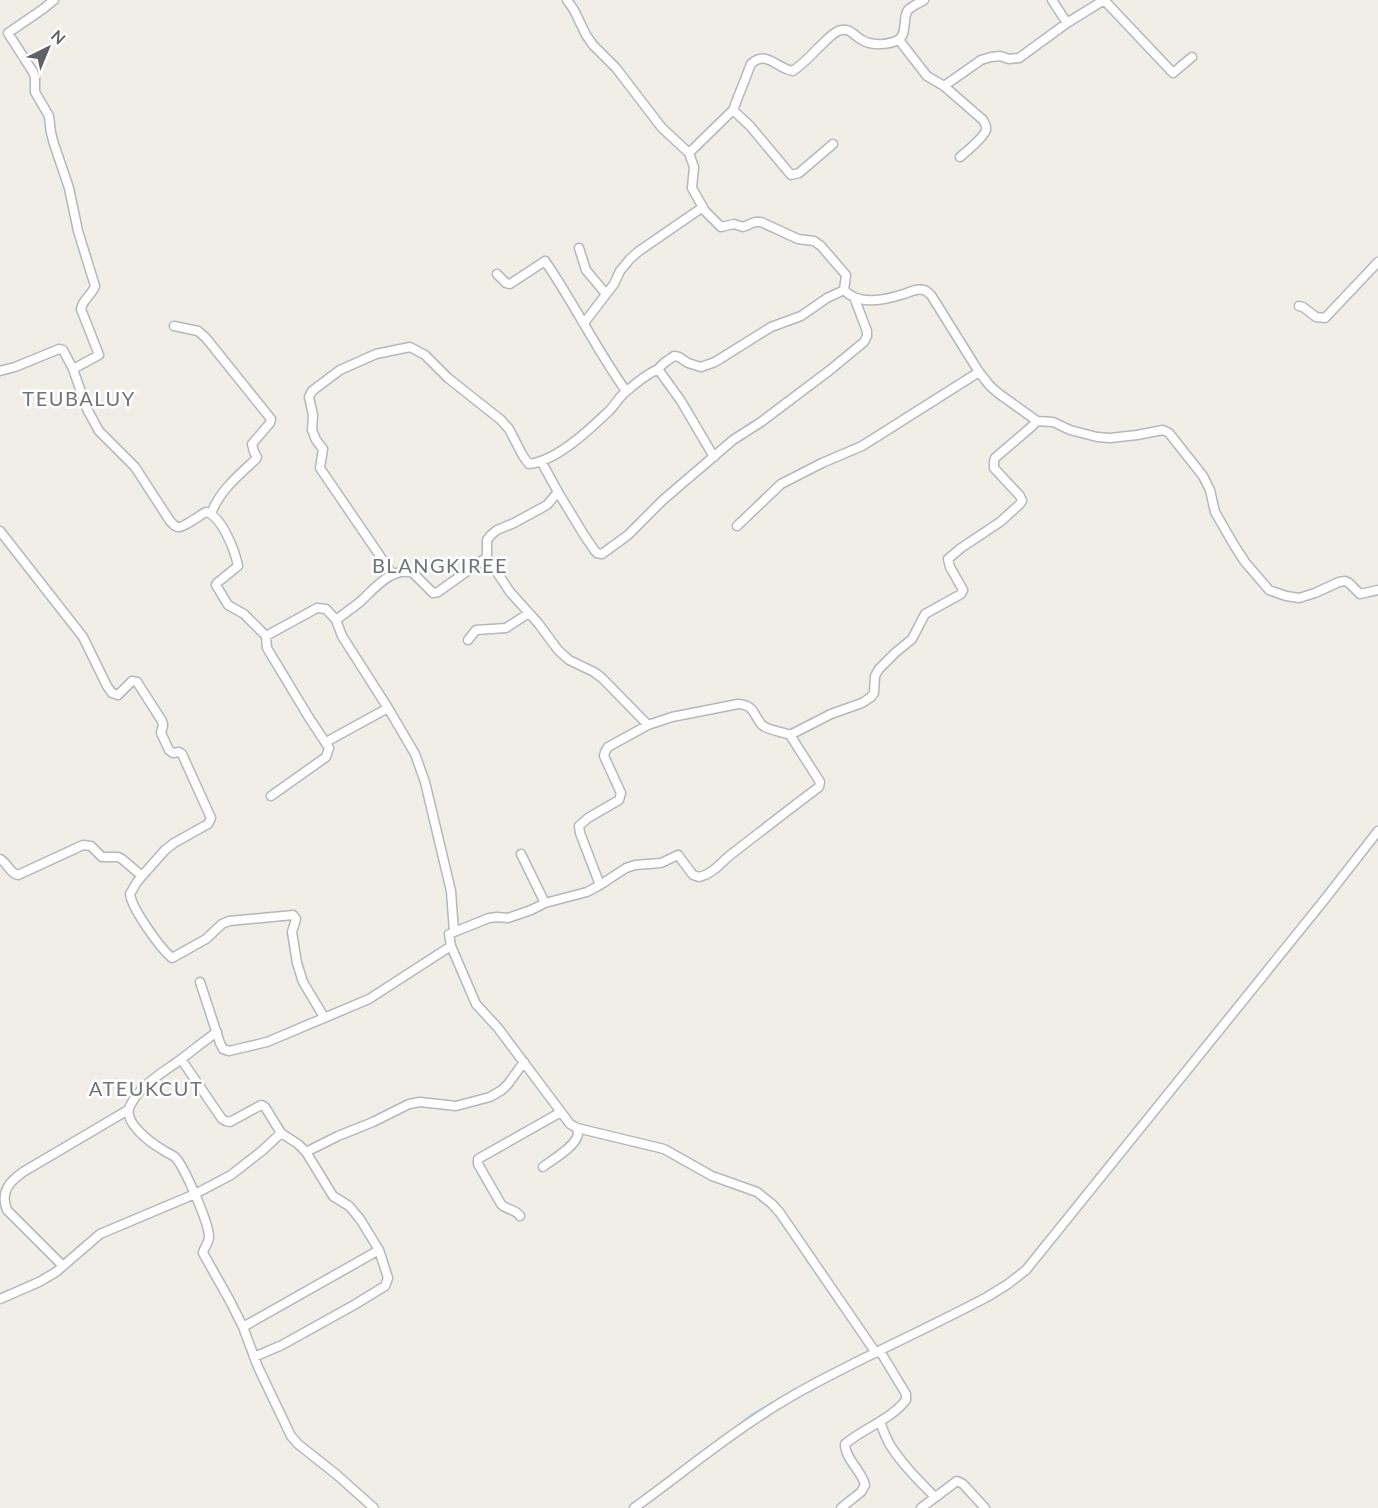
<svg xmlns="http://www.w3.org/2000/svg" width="1378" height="1508" font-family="Lato,sans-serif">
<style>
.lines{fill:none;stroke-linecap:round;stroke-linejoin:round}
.stream{stroke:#a9dafe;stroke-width:2}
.street-casing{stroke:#b4b7bb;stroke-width:11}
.street{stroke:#fff;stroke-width:8}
.labels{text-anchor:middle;stroke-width:5;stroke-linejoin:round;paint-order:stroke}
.quarter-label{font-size:20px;letter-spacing:1.5px;fill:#6f7479;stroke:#fff}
</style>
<rect width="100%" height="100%" fill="#f0eee7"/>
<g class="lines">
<path class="stream" d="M736,1427L751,1415L787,1394"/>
<defs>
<path id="street" d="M54,0L43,9L8,33L33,72L35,77V92L49,116L51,133L54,144L69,188L78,231L95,286C92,295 82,300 81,309L99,355L73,369L87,409L99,431L135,467L170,521C172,523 175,527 178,527C183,528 200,515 206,512C222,516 235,551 238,566L217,583L216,585L228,605L244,614L266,636L317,608L326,609L336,620L342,636L388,708L415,754L425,782L451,891L454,932
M567,0L574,10L586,35L593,45L616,68L662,128L689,153L694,167L692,188L705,211L721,227L734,224L743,227L755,222H761L798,239L814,241L821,246L846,275L844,290L827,298L801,316L771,327L715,362L701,367L688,363L679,357L674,356L664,363L658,369
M1052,0L1067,23
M1104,0L1173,73L1192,57
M899,40L927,76L944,86L981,60L991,57L1000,56L1009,59L1019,58L1067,23L1104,0
M944,86L983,120C985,124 987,126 986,130C984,137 966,152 960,157
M733,110L750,126L791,175L799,173L833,144
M689,153L733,110L751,64C766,49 777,69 793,71C802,64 810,57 817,49C824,43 830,35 838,31C849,26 854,36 862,40C872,46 888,45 898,40C908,34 902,18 908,10C912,6 919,3 924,0
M579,248L586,270L606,294
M497,274L506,283L510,284L545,261C574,303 596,349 626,391
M844,290C859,306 885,300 904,294C910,292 917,288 923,290C927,290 928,293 931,295L979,372L990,386L998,393L1037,421L1053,422L1070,430L1097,437L1110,438L1137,435L1163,430L1169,433L1203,476L1210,490L1215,512L1234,545L1245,562L1269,590L1286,596L1299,598L1315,593L1339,582L1345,581L1349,583L1360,594L1378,590
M1299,306L1303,307L1316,317L1325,318L1378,262
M584,323L614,284L620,271L630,259L639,251L703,207
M174,326L198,331L206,338L271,419L270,423L252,444L254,452L257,457L256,459C239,475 219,491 211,514
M0,371L15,367L59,349L63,350L73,369
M541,461L558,492L584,535L595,551L597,553L602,554L628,535L663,500L733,440L761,422L830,370L864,342L867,336V331L854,297
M558,492L547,505L514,523L497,530L491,535L487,540V557L510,592L538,623L558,650L569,660L594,672L602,678L648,725
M737,526L781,484L822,463L862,446L979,372
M0,531L83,637L107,686L112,693L118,695L132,681L137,682L162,721L163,725L161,733L169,750L173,753L179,752L182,754L211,818L208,824L174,843L165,850L142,876
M393,575L320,468L323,449L316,440L312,430L313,415L309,397L312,391L340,370L376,354L410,347L425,355L448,378L501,420L509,429L523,456L529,464C557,461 590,429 609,411C616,404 620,395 628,390C637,382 648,374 658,369L681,401L714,457
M336,620C344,614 352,608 360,602C374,589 392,566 413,573L433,593L438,592L487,557
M266,636L267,648L308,716L329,748L326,757L271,796
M468,640L476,630L506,628L529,613
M326,742L388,708
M521,854L545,903
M0,859C8,863 9,873 18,875L83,845L91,846L102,857H118L122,859L142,876L137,882L130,894C132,909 160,948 172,958L206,939L222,924L229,921L293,915L296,919L292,932L297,963L303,982L324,1017
M600,885L580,833L579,826L588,818L619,800L621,793L604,756L605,752L608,747L648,725L672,717L738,704C755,705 753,715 762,725C767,730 783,732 790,735
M200,982L220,1043L223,1049L229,1051L267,1042L369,999L451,946
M217,1032C204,1041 192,1051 180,1060C162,1073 140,1085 130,1106C122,1122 151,1143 163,1150C167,1153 171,1154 175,1157C184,1166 209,1223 209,1237C209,1243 204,1247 203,1253L230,1301L243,1327L258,1367L291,1436L298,1444L337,1475L374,1508
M181,1059L222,1119L226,1121L230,1122L261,1105L265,1107L281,1133L298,1144L306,1152L333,1196L349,1206L360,1219L379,1250L243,1327
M306,1152L338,1136L373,1122L409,1104L420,1102L456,1106L490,1097L502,1090L508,1084L524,1062
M543,1167C552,1160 573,1148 577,1137C579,1133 578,1132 577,1128
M520,1216C516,1209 506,1210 501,1204L478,1164V1159L561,1112
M63,1266L7,1210C0,1192 9,1182 23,1172L128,1110
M0,1299L39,1282L56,1272L100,1234L195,1194L231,1175L263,1150L281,1133
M876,1353L780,1213L772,1204L757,1192L712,1176L664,1149L577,1128L570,1124L498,1028L476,1004L451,946L449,934L489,918L497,917L508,918L531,910L545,903L587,892L600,885L626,868L635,865L661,863L678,855L693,875L699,877C712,874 719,865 729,856C759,833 788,810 819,787L820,782L790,735L831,714L862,703L871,697L874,693L875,676L879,669L895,653L912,639L925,614L961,594L963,590L950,567L948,559L961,548L1000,522L1020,504L1022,501L1020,496L994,468V462L995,458L1030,428L1037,421
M254,1357L282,1345L354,1305L385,1286L388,1278L379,1250
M880,1422C883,1430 886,1438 890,1445C902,1464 919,1481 935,1497
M634,1508C688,1469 740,1425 799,1392C860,1358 925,1330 987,1297L1008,1284L1026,1270L1325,899L1378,831
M841,1508L861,1492L865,1485C862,1471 845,1459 845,1444C864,1428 890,1420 906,1400V1394L880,1351
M921,1508L957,1481L963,1484L985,1508"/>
</defs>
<use href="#street" class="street-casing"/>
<use href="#street" class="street"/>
</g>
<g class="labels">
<g class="quarter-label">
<text x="79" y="406">TEUBALUY</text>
<text x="440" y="573">BLANGKIREE</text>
<text x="146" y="1096">ATEUKCUT</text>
</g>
</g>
<g transform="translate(48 48) rotate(43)" stroke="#ffffff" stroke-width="4.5" paint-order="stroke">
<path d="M0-4.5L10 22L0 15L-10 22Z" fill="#5e6267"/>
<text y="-9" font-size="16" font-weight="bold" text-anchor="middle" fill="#5e6267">N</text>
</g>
</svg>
